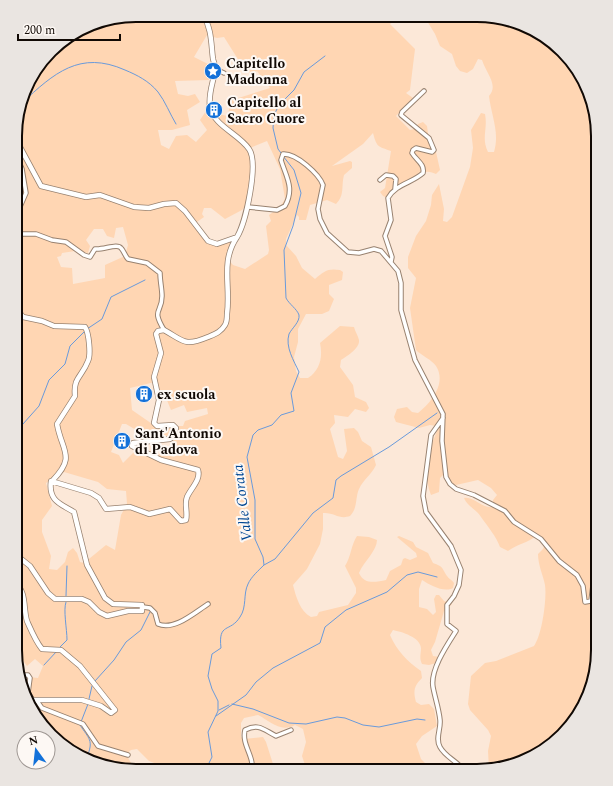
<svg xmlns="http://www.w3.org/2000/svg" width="613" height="786" font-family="Spectral,serif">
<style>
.green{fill:#ffd6b3;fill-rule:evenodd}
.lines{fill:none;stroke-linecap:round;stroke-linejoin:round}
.stream{stroke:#699adb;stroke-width:1}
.minor-casing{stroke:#988270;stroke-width:5.5}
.tertiary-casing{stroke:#988270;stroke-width:6}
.minor{stroke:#fff;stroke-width:3.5}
.tertiary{stroke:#fff;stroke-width:4.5}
.labels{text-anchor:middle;stroke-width:4;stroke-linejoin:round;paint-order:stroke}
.poi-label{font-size:14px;font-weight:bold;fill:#110904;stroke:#fdf8f4;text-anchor:start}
.water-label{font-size:15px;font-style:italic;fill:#004793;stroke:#fdf8f4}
.rim{fill:none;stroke:#110904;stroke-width:2}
</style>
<rect width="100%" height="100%" fill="#fce8d8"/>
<path class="green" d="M136,15L401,16L390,24L415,49L410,90L406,93L413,98L396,116L410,130L415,129L418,124L423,122L427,126L429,141L436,152L440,170L436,174C433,173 429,171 426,172C415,173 396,190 388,198L383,196L380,192L385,188L391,151C378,146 377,148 373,133L363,144L332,166L350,161L352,162V168L344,175C341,187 345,195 336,204L327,200L310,205L306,220H299V217L297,215L286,239V245L296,256L302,268L315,279C324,271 328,268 340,270L343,272L342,280L329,285V294L334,299L329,311L322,314H306L298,329V342L294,357L296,371L300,378H308C320,370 323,357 320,343L340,326L354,327C355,331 358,336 359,340C360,348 347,356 341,360L340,367L353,385L355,397L366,402L369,408L366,412L355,409L348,417L334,415L335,423L330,429L338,457L343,459L347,451L344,429L354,428L358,432L362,441L371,447L376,465C372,474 363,480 359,489C355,498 358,508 350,516C339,520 334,512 323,513V529L320,544L307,569L293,585C296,597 300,611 311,617L317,616L319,612L348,605L356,593V588L345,566C351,557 351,545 357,536L369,537L377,540C377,551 364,561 359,573C364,585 376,582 386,580L390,571L401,565L403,559L405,558L410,560L417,557L416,553L397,537L399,536L413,542L416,547L428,553L433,563C444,567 441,567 447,576C449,579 452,580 454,583L453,588C444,593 430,585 422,580L419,589V607L427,609L433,615L436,612L434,599L436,595H439L444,601L452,604L444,611L435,642L431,650L433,656L439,657L436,663L429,665L422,664C419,658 421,654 421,648C420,637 402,632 393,630L390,635C397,651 407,661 421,671L422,678C414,686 413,691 416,702L421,705L429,704L434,709L437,726L422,736L416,744L421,759L433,771H307L302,756L306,742L303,729L295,725C280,733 270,721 258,715L244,718L241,723V737L244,739L263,737L266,742L273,764L286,763V771H166L162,766L149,761L137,749L131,750L126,754L131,763L138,771H128L69,751L31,710L28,700H30L29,677L38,678L43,666L35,659L27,666L15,650V598L19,594L15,592L16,120L31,76L56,45L97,21ZM207,35L217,38L224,37L246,72L253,74L257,71L270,88L232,100L227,116L206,111L200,120L207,130L196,142L187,135L176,136L169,149L161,145L158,130H172L190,125L187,110L200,102L195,94L188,96L178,94L175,81L209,80L208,64L194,57ZM267,141L280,169L285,199L280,207L269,215L271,221L266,226L269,250L268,254L245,269L233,265L226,257L231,241L215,245L194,224L204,217L202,214L204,208H211L225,219L242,210L247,204L253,166L250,148ZM123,227L128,245L125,256L105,265V278L73,284L72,268L61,267L57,257L61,256L62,253L75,251L88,253L90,246L86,240L94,229H103L107,236L114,238L116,228ZM155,382L157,394L166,398L171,410L184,405L187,412L207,408L208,414L185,421L183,426H176L174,430L170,427L158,428L132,410L130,388ZM122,424H126C142,434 155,440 174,439L173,445L178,454L174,457L157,453L154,457L141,456L134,452L123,463L119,455L111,452ZM64,472L98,482L107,489L126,491L127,504L121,515L115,550L106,545L84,563L80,562L77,553L73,548L68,552L65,562L57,570L49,569L51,556L42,532V520L52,506L46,483Z
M424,16H493L545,35L582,76L598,136V658L578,717L537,755L489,769L488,751L491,736L488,730L470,710L468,704L471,676L485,663L496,661L534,646C542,635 547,599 545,585C543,575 538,565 538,554L543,549L545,544L541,536H536C528,543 517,544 508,551L500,547C496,536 488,527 481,517C476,509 467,506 464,498C474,496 482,509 493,507V500L497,495L491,488L478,480L456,485L451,483L443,475L440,478L439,492L431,495C422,473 428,451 438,429L436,426L430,425L419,428L396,422L394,417L397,409L407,407L412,412L418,413C431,403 447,383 436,366C432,360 421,355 416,350L410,308L416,278L408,268V257L416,236L426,221L431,205L432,195L439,184L444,209L443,221L447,222L452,217L470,167L473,148L471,130L481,113L485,114C488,129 481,138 488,152H494C500,132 491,115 489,96C499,85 486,73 482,60L478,59L473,69L467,73L460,71L456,66L452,54L440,46L435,34Z"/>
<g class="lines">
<path class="stream" d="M22,103C54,73 80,50 125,70C137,75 149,81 158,92C165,101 170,114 176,124
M281,153L278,149L273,128L274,115L279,105L294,90L304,72L325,56
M87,329L102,319L111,297L145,280
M15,433L39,406L49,380L65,364L70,346L85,331
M264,565L275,559L313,513L333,498L336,480L341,476L389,447L437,413
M66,596L67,566
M60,647L67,640C67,629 63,610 66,602
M44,665L57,651
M95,681L114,660L126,642L141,630L150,612
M25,688L28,679
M89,699L92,686
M232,704L253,709L289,723L306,724L337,717L345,718L363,725L379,727L417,719L425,720
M219,710L229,705
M216,716L246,695L256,682L273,668L320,643L325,627L346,610L387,592L407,575L418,572L437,577
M81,722L88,704
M80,725C89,739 94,740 87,757
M205,771L212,757L208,732L218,711V701L212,689L208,676L212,654L221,648C218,622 230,633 240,617C247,607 243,594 248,584C251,577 259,570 264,565L263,557L255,539V500L247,457L253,435L258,430L272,425L281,415L294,411L291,393L299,372C294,361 285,347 289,334C292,328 300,322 299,315C297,309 289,304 286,298L284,250L293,226L301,193L294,170L283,156"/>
<defs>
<path id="minor" d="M215,69L224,73
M380,180L386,175L393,176L396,179L395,189
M248,207L277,210L285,206C295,188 286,177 281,160L283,154C296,153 319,174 323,185L318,209L320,219L327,233L348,252L359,253L374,249L381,251L398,271L401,283V310L415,360L443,414L442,441L446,477L450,484L456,489L474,495L505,511L514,522L541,539L559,561L577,575L583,586L585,602L591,601L593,585L598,574
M16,216L26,193L22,169L16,155
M16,231L21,234H36L52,240L66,242L84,255L90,257L95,249C104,250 117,243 121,248C124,251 125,256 128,259L147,263L160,273C160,281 162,289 162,296C162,314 151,308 164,330
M391,262L392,257L385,236L391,220L388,198C396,184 412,183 423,173C425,164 416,160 412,153L413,150L416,148L432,152L434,150L429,138L401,115L402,112L424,91
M443,418L431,435L423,496L426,512L451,546L461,570L459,585L454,596L447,605V624L456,631C447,645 430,670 433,687C435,698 439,709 440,720C441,730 435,738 440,747C446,758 458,761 464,771
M143,607L150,608L155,613L158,624C174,631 194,613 208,604
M22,675H28L30,678L28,693L33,700
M37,701L42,708L83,724L98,746L128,755
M251,771C256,758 241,745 245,730C259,723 264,730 276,736L291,730"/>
<path id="tertiary" d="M16,135L20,147L41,186L86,197L100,195L134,207L149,208L164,204L176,203L185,211L208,241L217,244L237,237C246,222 259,163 249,149C239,134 214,126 210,107C208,94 213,83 215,71C216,67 214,63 213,59C211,44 212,29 203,15
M16,243L21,234
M16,308L23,317L42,321L54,326L85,327C89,333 91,355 88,361C82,377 73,377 75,396L57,424C62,452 76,456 53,480
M15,554L30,566L48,593L55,599H82L89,602L99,612L107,616L128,611H142V605L113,604L105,598L87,565L74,512C61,504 48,501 51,481L91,493L99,498L106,509L130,507L149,514L170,509L181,521L186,520C188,512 184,504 187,497C191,488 201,480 198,470L161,460L132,446L133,443L170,439L174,436L176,428L173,425L157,426L154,423L159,400L154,377L161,353L156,334L158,331L164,330C184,341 184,347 208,337C215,334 221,332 225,325C227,322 227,317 227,314C231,286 220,262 237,237
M15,583C27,592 23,608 27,621C31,630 36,642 42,649L61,650L80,666L115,710L111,713L101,706L82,700H28"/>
</defs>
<use href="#minor" class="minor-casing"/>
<use href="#tertiary" class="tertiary-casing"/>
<use href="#minor" class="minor"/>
<use href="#tertiary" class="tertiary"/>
</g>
<defs>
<symbol id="sight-disc" viewBox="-11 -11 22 22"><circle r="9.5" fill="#1371d9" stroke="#fdf8f4"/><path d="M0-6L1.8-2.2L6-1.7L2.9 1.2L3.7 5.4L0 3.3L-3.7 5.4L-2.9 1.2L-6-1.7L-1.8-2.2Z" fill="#fff"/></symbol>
<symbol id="building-disc" viewBox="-11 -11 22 22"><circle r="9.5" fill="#1371d9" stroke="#fdf8f4"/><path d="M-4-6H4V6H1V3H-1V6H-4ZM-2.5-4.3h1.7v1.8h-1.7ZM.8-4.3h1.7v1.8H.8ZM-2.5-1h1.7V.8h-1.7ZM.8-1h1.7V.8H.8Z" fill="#fff"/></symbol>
</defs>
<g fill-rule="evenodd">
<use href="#sight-disc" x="203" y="61" width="20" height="20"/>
<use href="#building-disc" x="204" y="100" width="20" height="20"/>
<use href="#building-disc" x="134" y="384" width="20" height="20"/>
<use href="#building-disc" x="112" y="431" width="20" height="20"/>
</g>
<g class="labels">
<g class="poi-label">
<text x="226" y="68">Capitello<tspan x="226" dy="16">Madonna</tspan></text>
<text x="227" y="107">Capitello al<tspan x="227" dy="16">Sacro Cuore</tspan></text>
<text x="157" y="399">ex scuola</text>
<text x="135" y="438">Sant'Antonio<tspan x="135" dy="16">di Padova</tspan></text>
</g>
<g class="water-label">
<text transform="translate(242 503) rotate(-97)" y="5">Valle Corata</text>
</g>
</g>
<path d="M0 0H613V786H0ZM136 22H477A114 114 0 0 1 591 136V650A114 114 0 0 1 477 764H136A114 114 0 0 1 22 650V136A114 114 0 0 1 136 22Z" fill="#eae5e1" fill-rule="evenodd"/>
<path class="rim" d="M136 22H477A114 114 0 0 1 591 136V650A114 114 0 0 1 477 764H136A114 114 0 0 1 22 650V136A114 114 0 0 1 136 22Z"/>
<g transform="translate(36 750) rotate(345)"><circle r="19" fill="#fdf8f4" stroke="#9f9894"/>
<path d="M0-3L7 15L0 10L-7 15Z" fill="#1371d9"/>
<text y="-6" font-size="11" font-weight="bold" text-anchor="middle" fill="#110904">N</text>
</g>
<path d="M18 34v6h102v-6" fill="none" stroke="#110904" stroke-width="2"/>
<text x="24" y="34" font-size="12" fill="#110904" stroke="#fdf8f4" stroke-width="3" paint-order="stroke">200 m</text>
</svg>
